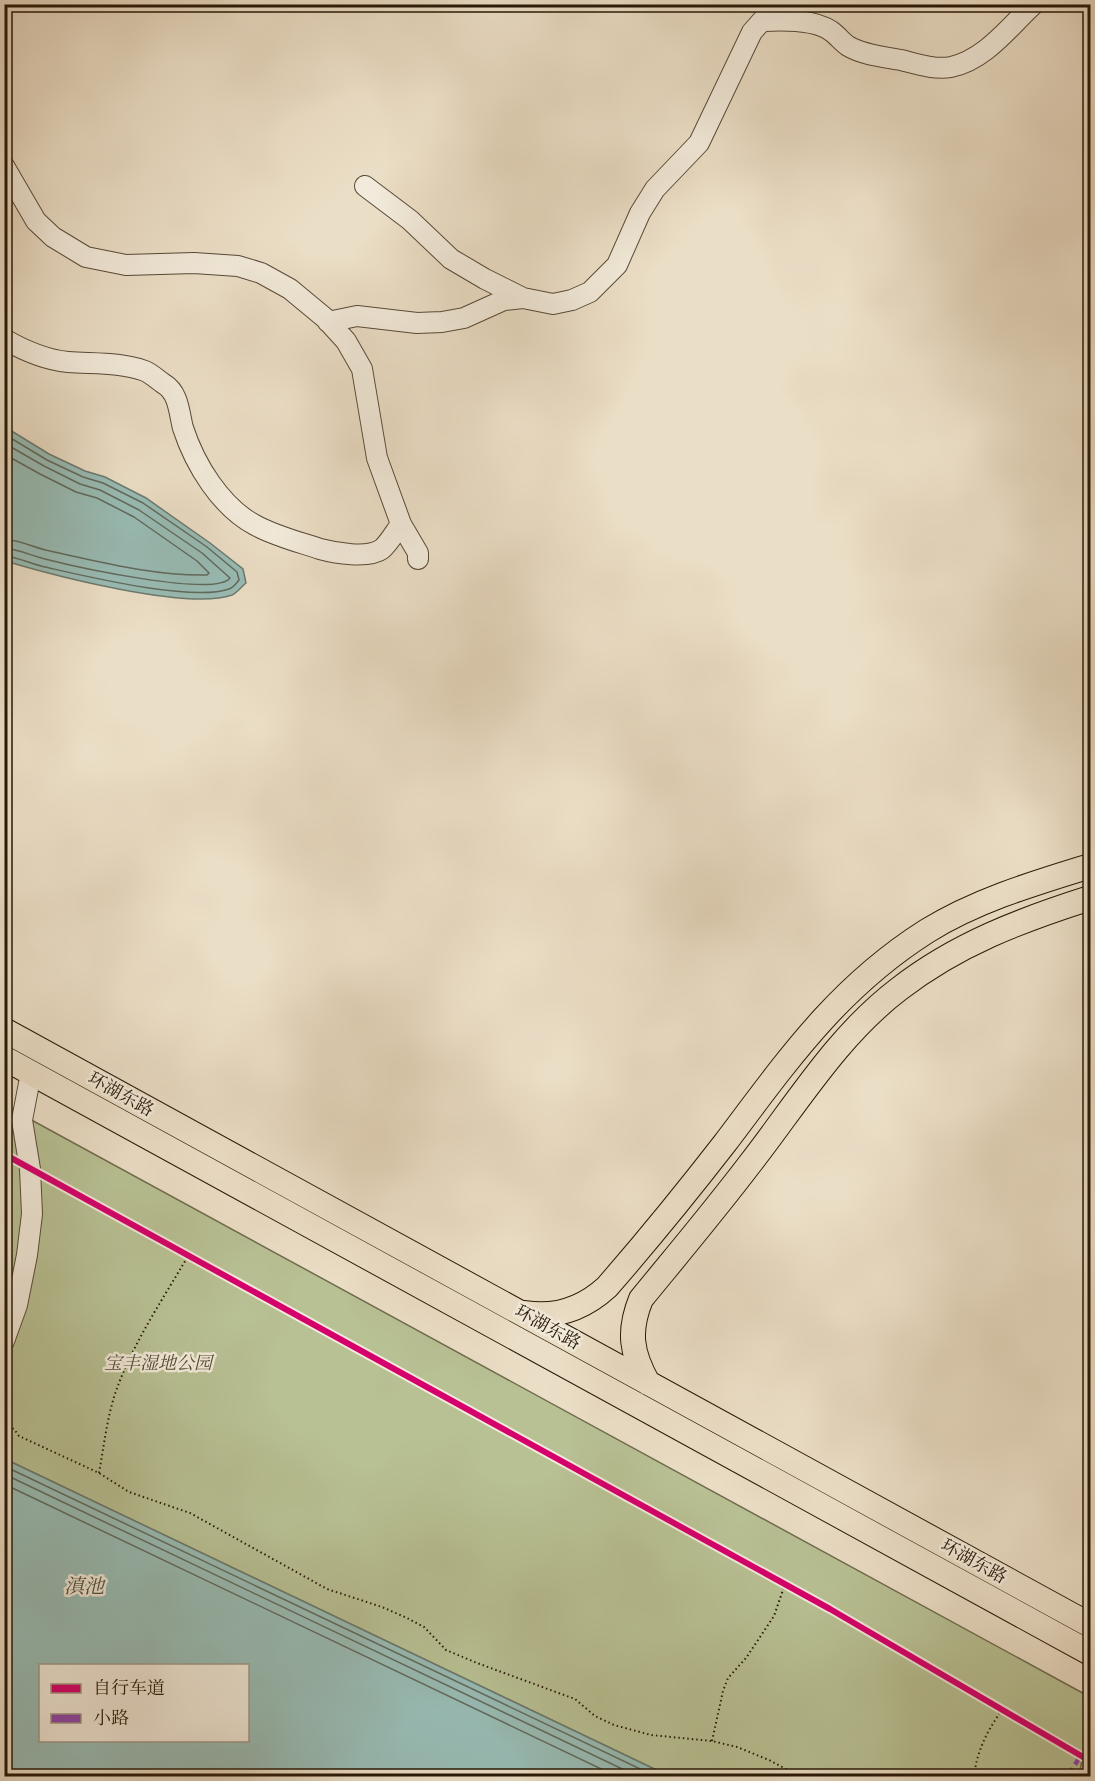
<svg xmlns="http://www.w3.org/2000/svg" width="1095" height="1781" font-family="Vollkorn,'Noto Serif SC',serif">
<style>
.green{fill:#b8c194;stroke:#706c4e;stroke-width:1.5}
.water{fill:#98bcb5;stroke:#6b7a6f;stroke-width:1.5;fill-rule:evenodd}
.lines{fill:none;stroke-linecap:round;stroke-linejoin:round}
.shore{stroke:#606a5e;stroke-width:1.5}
.minor-casing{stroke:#584a37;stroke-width:22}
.major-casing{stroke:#271807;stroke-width:26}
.path{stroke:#271807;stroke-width:2;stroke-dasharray:1.5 3;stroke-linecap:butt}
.minor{stroke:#f2eada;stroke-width:20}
.major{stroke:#ebdec6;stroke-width:24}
.quiet{stroke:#8e44ad;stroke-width:4.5;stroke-dasharray:9 4.5;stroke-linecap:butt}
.cycleway-casing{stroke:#f2eada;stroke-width:10}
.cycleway{stroke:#d6006c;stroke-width:6}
.labels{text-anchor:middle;stroke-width:5;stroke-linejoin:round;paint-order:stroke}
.street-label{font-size:18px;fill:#271807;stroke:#f2eada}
.park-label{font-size:18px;font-style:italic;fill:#524b31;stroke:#f2eada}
.water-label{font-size:20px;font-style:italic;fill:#4f5144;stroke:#f2eada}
</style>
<rect width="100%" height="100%" fill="#ebdec6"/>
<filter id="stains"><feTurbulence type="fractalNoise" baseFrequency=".00333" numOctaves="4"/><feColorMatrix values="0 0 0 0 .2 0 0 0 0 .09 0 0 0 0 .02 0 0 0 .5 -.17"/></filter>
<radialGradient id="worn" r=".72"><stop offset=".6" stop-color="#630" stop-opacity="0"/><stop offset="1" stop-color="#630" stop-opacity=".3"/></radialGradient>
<path class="green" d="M4,1105L1090,1697V1719L1079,1776H669L5,1459Z"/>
<path class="water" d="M5,427L49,454L85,471L105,477L146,498L210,543L243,569L246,583C241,587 237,593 232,595C188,611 52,575 5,561Z
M5,1459L669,1776H5ZM40,1666H248V1740H40Z"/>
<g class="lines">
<path class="shore" d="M4,434L47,460L83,477L103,483L143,503L207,547L237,572L239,580C236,584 233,588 229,589C192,602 85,576 45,567C31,564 18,557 4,556
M4,443L44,466L80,484L100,490L139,510L202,553L230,578C215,598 72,566 45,559C32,556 18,549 4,548
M4,454L40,474L76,492L97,498L134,517L197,561L209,573L207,575C154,576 101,562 50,551C35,548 20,540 4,539
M4,1466L655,1776
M4,1474L637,1776
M4,1484L616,1776"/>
<defs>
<path id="minor" d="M764,21C783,20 814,19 831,31C837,35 842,42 848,46C863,55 885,57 901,60C917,64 935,70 951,67C985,60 1009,27 1034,4
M4,166L36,221L53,237L86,257L126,265L194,263L238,266L261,273L290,289L325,318L346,341L362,369L377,458L401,524L418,553V559
M365,186L410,220L451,259L485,279L523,298
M328,322L357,316L417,323L442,322L464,318L504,300L523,298L553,304L572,300L590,292L617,265L640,213L655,189L699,143L752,32L777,4
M4,339C23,350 47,360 68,362C94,364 120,362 145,371C152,374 158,380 164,384C179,393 179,413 183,428C195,465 221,507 255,525C275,536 299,542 320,549C335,553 368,559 382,549C389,543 395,532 401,524
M4,1341L17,1305L27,1255L32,1214L30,1169L22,1120L31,1073"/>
<path id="major" d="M4,1030L1090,1625
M4,1058L1090,1653
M525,1313C556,1318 584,1308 607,1287C647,1241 687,1192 725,1143C787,1061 837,988 927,931C977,900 1035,883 1090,866
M648,1383C631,1353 628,1331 641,1299C677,1255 714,1211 749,1165C796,1105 837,1036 899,989C957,944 1021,920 1090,898"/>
</defs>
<use href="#minor" class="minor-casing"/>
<use href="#major" class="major-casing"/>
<path class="path" d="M4,1425L14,1429L19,1436L99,1473L129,1492L190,1513L327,1589L382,1607L407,1618L424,1627L446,1650L477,1663L575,1699L595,1716L614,1725L651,1735L712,1741L737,1747L769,1760L799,1776
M99,1473C104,1446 107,1417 116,1391C133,1343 163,1299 188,1256
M712,1741L723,1691L728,1678L746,1658L774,1616L785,1584
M974,1776C977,1751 987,1731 1002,1710"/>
<use href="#minor" class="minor"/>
<use href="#major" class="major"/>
<path class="quiet" d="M1068,1776L1081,1755"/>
<defs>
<path id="cycleway" d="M4,1154L830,1609L1090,1761"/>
</defs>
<use href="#cycleway" class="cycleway-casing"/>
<use href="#cycleway" class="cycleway"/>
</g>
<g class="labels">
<g class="street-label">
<text transform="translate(121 1094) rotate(29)" y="6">环湖东路</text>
<text transform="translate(548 1327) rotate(29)" y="6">环湖东路</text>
<text transform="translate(974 1561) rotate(29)" y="6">环湖东路</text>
</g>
<g class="park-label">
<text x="158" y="1369">宝丰湿地公园</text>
</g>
<g class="water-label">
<text x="84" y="1593">滇池</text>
</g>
</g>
<rect width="1095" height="1781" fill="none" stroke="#ebdec6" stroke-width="24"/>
<rect x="6" y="6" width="1083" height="1769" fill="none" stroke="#271807" stroke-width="3"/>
<rect x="12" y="12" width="1071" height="1757" fill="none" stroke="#271807" stroke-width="1.5"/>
<rect x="39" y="1664" width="210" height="78" fill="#f2eada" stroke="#a19686" stroke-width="1.5"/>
<rect x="51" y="1684" width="30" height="9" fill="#d6006c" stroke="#a19686" stroke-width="1.5"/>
<text x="93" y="1694" font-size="18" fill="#271807">自行车道</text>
<rect x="51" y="1714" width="30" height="9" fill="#8e44ad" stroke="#a19686" stroke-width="1.5"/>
<text x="93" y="1724" font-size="18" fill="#271807">小路</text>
<rect width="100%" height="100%" filter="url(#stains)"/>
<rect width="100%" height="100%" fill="url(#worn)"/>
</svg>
